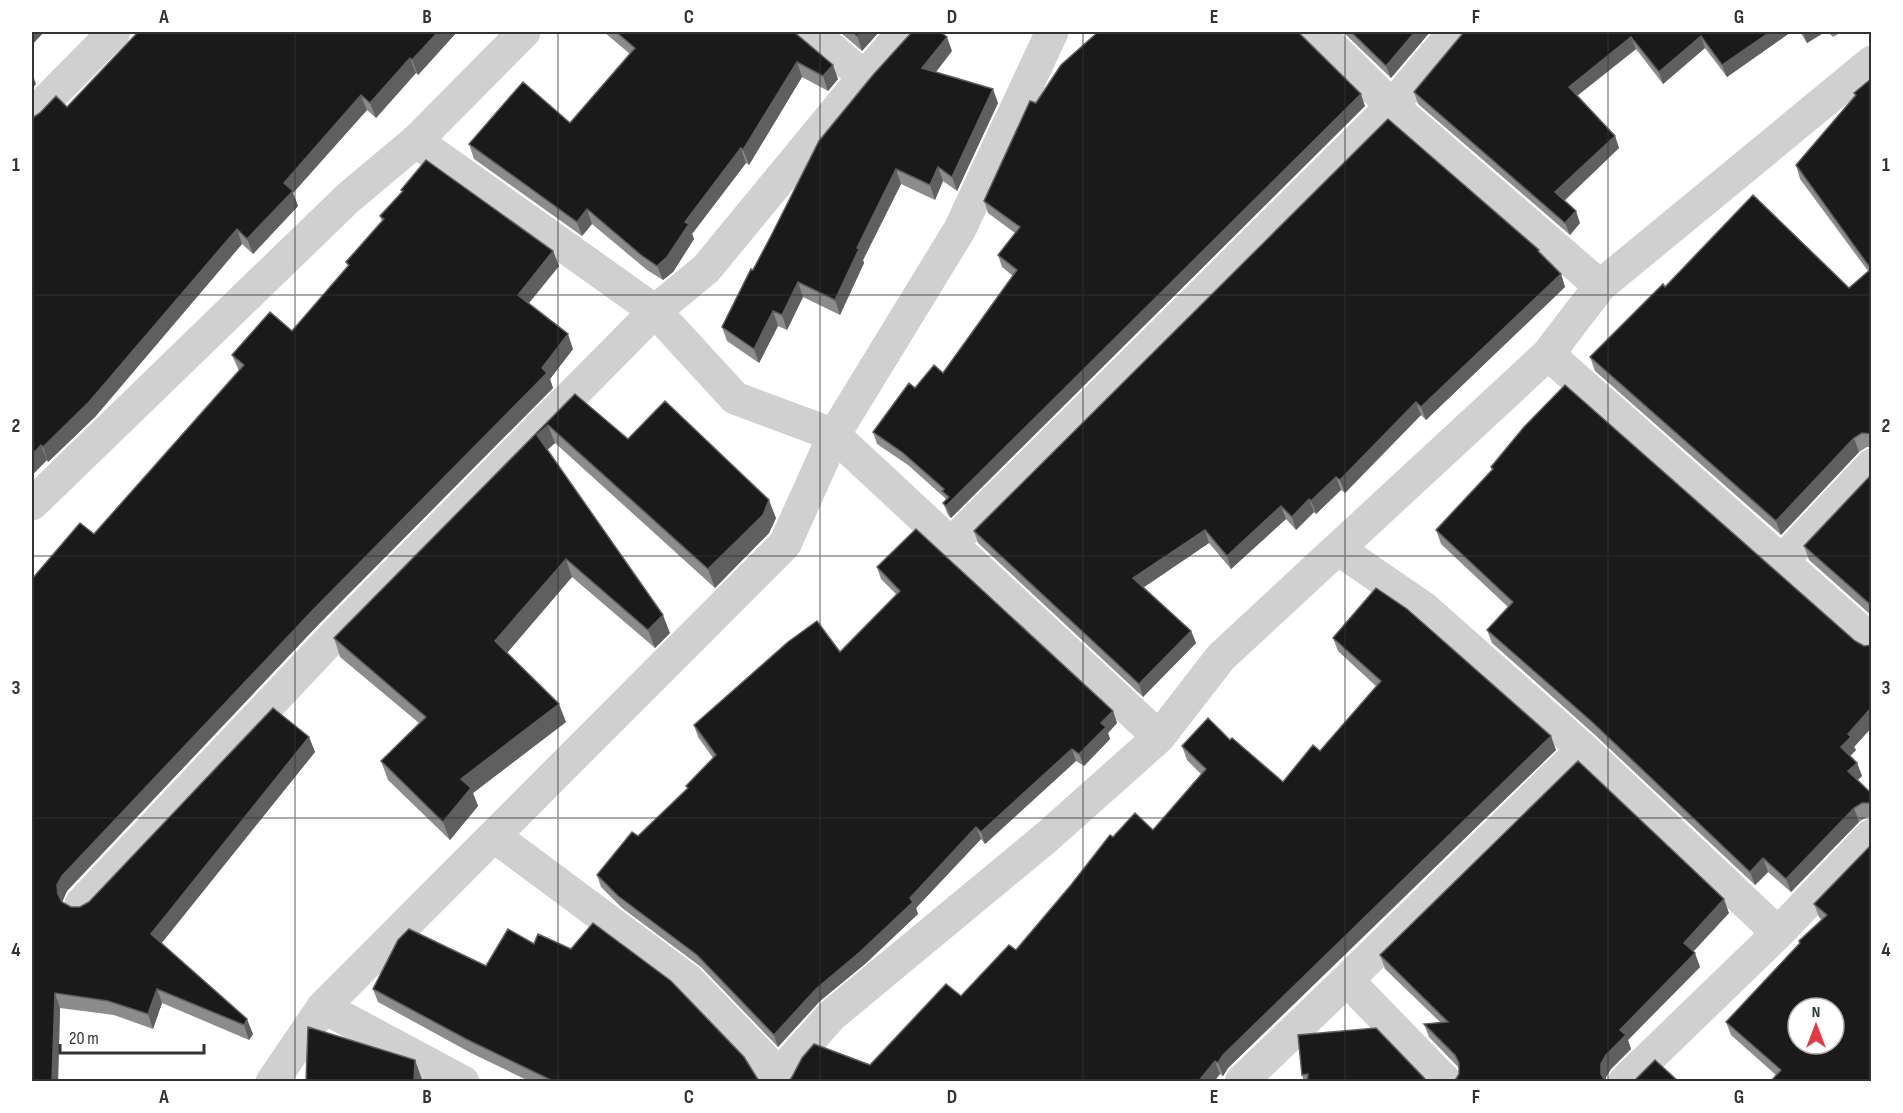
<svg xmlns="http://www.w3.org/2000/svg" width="1903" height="1113" font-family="'Sofia Sans Condensed',sans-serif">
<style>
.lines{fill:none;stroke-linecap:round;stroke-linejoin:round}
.minor{stroke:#d0d0d0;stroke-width:33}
.wall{fill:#8c8c8c}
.shaded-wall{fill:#5f5f5f}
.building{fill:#1a1a1a;stroke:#5f5f5f;stroke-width:1.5;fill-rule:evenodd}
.grid{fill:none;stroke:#333;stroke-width:1.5;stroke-opacity:0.55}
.neatline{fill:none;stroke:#333;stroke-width:2}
.grid-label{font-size:20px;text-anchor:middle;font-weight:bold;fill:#333}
</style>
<rect width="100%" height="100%" fill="#fff"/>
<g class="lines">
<path class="minor" d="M812,32L864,77
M1317,32L1392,106L1454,32
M32,115L114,32
M416,141L655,311L735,398L834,435L1159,737
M1548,354L1872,641
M32,504L348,198L416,141L524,32
M952,543L1392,106L1600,286
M1338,549L1424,608L1583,749L1778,933
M1782,561L1872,465
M494,836L688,980L764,1059L778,1082
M81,904L332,638L655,311L706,269L864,77L904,32
M1347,980L1446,1082
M323,1007L463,1082
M272,1082L323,1007L785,544L834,435L960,229L1052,32
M780,1082L791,1061L832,1015L1048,836L1159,737L1221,657L1548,354L1600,286L1872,62
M1241,1082L1347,980L1583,749
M1624,1082L1778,933L1872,835"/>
</g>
<path class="wall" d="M138,32H457L418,75L416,73L376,118L367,110L293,193L298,206L253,254L242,244L95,417L48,462L47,460L32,475L67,107Z
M604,32H794L838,79L828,91L802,77L749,165L746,163L692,234L694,239L673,272L663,280L647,270L592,224L582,236L474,159L469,144L570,123L630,54Z
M840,32H879L862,51Z
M1299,32V33L1365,106L951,518L948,515L943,503L946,500L945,498L908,465L877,444L873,432L915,388L943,373L1013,276L1002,267L998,255L1015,233L988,213L984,201L1036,103Z
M1343,32H1430L1391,78Z
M1464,32H1791L1727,77L1705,48L1663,84L1636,49L1577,96L1615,136L1619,148L1564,200L1580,223L1570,235L1418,104L1414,92Z
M1800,32H1825L1807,43Z
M1828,32H1842L1833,37Z
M952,51L936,72L998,103L957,191L943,181L935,200L901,184L863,260L864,263L840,315L803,297L787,330L778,326L759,363L727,341L722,327L753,270Z
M1872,78V447H1867L1859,452L1781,535L1595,371L1590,357L1665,287L1849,288L1868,271L1800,179L1796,165L1855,96L1854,93Z
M401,190L553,251L559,266L529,303L573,349L550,379L553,388L318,625L67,891L63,900V903L71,907H80L89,902L309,737L315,752L161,943L253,1034L249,1040L162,1003L153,1029L114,1015L60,1008L58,1082H32L94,534L239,371L232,355L292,331L348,266L346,262L382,221L380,216L402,192Z
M1541,254L1561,274L1565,287L1426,420L1421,415L1345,493L1341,490L1316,514L1314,512L1296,530L1286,519L1231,569L1209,543L1143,588L1191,631L1196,643L1143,697L978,543L974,531Z
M575,394L628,439L776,518L769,533L715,588L555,443L547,450L670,633L655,648L572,577L507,653L566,722L473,793L478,806L450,840L388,780L381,761L419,723L340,657L334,638Z
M1491,467L1864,646L1872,645V727L1854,747L1856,750L1850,756L1857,763L1862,776L1858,780L1872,794V817H1867L1859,822L1791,892L1768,872L1755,885L1595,735L1492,643L1487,630L1508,607L1441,544L1436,530L1492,470Z
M1872,474V616L1809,560L1804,546Z
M877,567L1113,711L1117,723L1108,733L1110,739L1084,766L1076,761L985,844L981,839L916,908L918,914L865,964L820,1001L778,1047L701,967L622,908L601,887L597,875L687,789L686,786L713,758L698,737L694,725L840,652L897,595L881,579Z
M1333,638L1556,750L1228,1068L1223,1076L1220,1074L870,1065L961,996L1016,950L1113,837L1153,830L1201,774L1187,760L1182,746L1230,740L1283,782L1320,751L1377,687L1338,651Z
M1872,844V1082L1776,1075L1731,1035L1726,1022L1800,944L1799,941L1822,920L1819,917L1814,904Z
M1729,913L1693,952L1700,967L1628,1040L1631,1049L1611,1069L1606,1077V1082L1459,1074V1068L1429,1037L1424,1024L1440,1022L1385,969L1380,955Z
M486,966L757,1078L761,1082H531L471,1053L378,1002L373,989Z
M1298,1035L1428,1082H1304L1302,1075Z"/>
<path class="shaded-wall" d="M32,32H44L32,45Z
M438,32H457L418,75L412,60Z
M861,32H879L862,51L857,36Z
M1415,32H1430L1391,78L1386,66Z
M1770,32H1791L1727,77L1722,65Z
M1803,32H1825L1807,43Z
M1701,36L1705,48L1663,84L1659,72Z
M947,37L952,51L928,82L922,68Z
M1631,37L1636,49L1573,99L1569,87Z
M410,58L416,73L376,118L370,103Z
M797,62L802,77L749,165L743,150Z
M833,65L838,79L828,91L823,76Z
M32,73L36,84L32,89Z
M993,89L998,103L957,191L952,177Z
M1361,94L1365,106L951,518L946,506Z
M361,95L367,110L293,193L298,206L253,254L247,239L284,183Z
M1615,136L1619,148L1560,205L1555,192Z
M741,148L746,163L692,234L694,239L673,272L663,280L657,266L685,222Z
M938,167L943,181L935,200L930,185Z
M896,169L901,184L863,260L864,263L840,315L835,300L857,248Z
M587,209L592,224L582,236L577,222Z
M1576,211L1580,223L1570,235L1565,223Z
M237,229L242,244L95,417L48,462L43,447Z
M553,251L559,266L524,309L518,295Z
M1561,274L1565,287L1426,420L1421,407Z
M798,282L803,297L787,330L782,315Z
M773,311L778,326L759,363L754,349Z
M568,334L573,349L550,379L553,388L318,625L67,891L63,900V909L58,894L57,885L62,876L542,368Z
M1416,402L1421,415L1345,493L1340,480Z
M548,425L555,443L544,453L537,435Z
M1854,438L1859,452L1781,535L1776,521Z
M41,445L47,460L32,475V455Z
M1336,477L1341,490L1316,514L1311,501Z
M1309,499L1314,512L1296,530L1292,517Z
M769,500L776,518L769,533L715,588L708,569Z
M1281,506L1286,519L1231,569L1227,556Z
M1205,530L1209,543L1138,591L1133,578Z
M566,559L572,577L501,660L495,641Z
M663,615L670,633L655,648L648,630Z
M1191,631L1196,643L1143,697L1139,684Z
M559,704L566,722L473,793L478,806L450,840L443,822L461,779Z
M1872,707V727L1854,747L1856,750L1846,760L1841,747L1848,734Z
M1113,711L1117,723L1108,733L1110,739L1084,766L1079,754L1101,723Z
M1551,736L1556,750L1228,1068L1223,1076L1218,1063L1223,1055Z
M309,737L315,752L157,949L151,934Z
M1072,749L1076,761L985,844L981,832Z
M1857,763L1862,776L1853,784L1848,771Z
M1854,808L1859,822L1791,892L1786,879Z
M976,827L981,839L916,908L918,914L865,964L820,1001L778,1047L774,1035L816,989L910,898Z
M1763,858L1768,872L1755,885L1750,872Z
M1724,899L1729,913L1689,956L1684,943Z
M1695,953L1700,967L1628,1040L1631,1049L1611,1069L1606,1077V1082L1601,1074V1064L1620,1030Z
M157,989L162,1003L153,1029L148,1014Z
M55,993L60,1008L58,1082H52Z
M247,1019L253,1034L249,1040L244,1025Z
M415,1060L423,1082H414Z
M1215,1061L1220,1074L1214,1082H1198Z"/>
<path class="building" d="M138,32H438L412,60L410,58L370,103L361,95L284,183L293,191L247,239L237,229L89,402L43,447L41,445L32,455V118L40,113L56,96L67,107Z
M616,32H794L833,65L823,76L797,62L743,150L741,148L685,222L689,224L667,257L657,266L641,255L587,209L577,222L469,144L523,82L570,123L635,48Z
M852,32H861L857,36Z
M912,32H940L947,37L922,68L993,89L952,177L938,167L930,185L896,169L857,248L859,249L835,300L798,282L782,315L773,311L754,349L722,327L751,269L753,270L771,236L819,141L873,75Z
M1098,32H1298L1361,94L946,506L943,503L949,497L942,491L944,489L903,453L873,432L909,383L915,388L934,365L943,373L1017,270L998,255L1020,227L984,201L1030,101L1036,103L1061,65Z
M1351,32H1415L1386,66Z
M1464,32H1770L1722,65L1701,36L1659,72L1631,37L1569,87L1615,136L1555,192L1576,211L1565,223L1414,92Z
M1872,78V434L1862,433L1854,438L1776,521L1590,357L1663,284L1665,287L1753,195L1849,288L1871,269L1796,165L1856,95L1854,93Z
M1388,119L1539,250L1538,251L1561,274L1421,407L1416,402L1340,480L1336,477L1311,501L1309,499L1292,517L1281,506L1227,556L1205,530L1133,578L1191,631L1139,684L974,531Z
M426,160L553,251L518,295L568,334L542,368L547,373L313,610L62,876L57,885L58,894L62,902L71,907H80L89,902L273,708L309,737L151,934L247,1019L244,1025L157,989L148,1014L108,1001L55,993L52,1082H32V579L80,523L94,534L244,365L232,355L270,312L292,331L349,265L346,262L384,219L380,216L403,191L401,190Z
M1565,385L1855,641L1864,646L1872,645V707L1848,734L1851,737L1841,747L1857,763L1848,771L1872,794V803H1862L1854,808L1786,879L1763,858L1750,872L1591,721L1487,630L1513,602L1436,530L1493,469L1491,467L1524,427Z
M575,394L628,439L665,401L769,500L763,515L708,569L548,425L537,435L663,615L648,630L566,559L495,641L559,704L461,779L471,788L443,822L381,761L426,717L334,638Z
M1872,474V606L1804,546Z
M916,529L1113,711L1101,723L1106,727L1079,754L1072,749L981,832L976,827L910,898L913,902L860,952L816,989L774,1035L697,955L618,896L597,875L632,832L638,836L688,788L686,786L716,755L694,725L788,642L817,621L840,652L900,591L877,567Z
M1376,588L1407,609L1551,736L1223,1055L1218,1063L1215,1061L1198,1082H788L792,1077L802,1058L814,1044L870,1065L946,984L961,996L1009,945L1016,950L1071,885L1110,835L1113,837L1135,813L1153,830L1206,769L1182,746L1208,718L1230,740L1232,738L1283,782L1313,745L1320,751L1381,681L1333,638Z
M1578,761L1724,899L1684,943L1695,953L1620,1030L1626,1035L1606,1055L1601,1064V1074L1606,1082H1454L1459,1074V1063L1455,1055L1424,1024L1448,1022L1380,955Z
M1872,844V1082H1770L1781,1070L1726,1022L1800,943L1799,941L1827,915L1814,904ZM1798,1008H1834V1044H1798Z
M593,923L671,981L744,1057L757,1078L761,1082H555L466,1039L373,989L398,940L409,929L486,966L508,929L534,944L538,934L571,949Z
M308,1027L415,1060L414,1082H306Z
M1376,1028L1428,1082H1307L1308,1074L1302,1075L1298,1035Z
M1655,1060L1679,1082H1633Z"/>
<path class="grid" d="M295,32V1082M558,32V1082M820,32V1082M1083,32V1082M1345,32V1082M1608,32V1082M32,295H1872M32,556H1872M32,818H1872"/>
<rect width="1903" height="1113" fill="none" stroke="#ffffff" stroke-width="66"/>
<g transform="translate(1816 1026)"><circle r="28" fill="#ffffff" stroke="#adadad" stroke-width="1.5"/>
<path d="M0-4.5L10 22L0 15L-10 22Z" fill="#e63946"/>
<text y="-9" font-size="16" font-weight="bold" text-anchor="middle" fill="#333333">N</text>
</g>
<path d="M60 1044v9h144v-9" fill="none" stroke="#333333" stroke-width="3"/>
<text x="69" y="1044" font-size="18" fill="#333333" stroke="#ffffff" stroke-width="4.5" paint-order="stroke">20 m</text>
<rect x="33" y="33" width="1837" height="1047" class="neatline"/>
<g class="grid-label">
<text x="164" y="23">A</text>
<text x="427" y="23">B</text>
<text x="689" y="23">C</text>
<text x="952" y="23">D</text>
<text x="1214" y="23">E</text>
<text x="1476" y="23">F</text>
<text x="1739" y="23">G</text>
<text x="16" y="171">1</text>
<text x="1886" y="171">1</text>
<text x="16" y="432">2</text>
<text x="1886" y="432">2</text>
<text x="16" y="694">3</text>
<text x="1886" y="694">3</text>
<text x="16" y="956">4</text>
<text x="1886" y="956">4</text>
<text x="164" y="1103">A</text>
<text x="427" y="1103">B</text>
<text x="689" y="1103">C</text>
<text x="952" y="1103">D</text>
<text x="1214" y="1103">E</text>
<text x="1476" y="1103">F</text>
<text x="1739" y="1103">G</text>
</g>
</svg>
